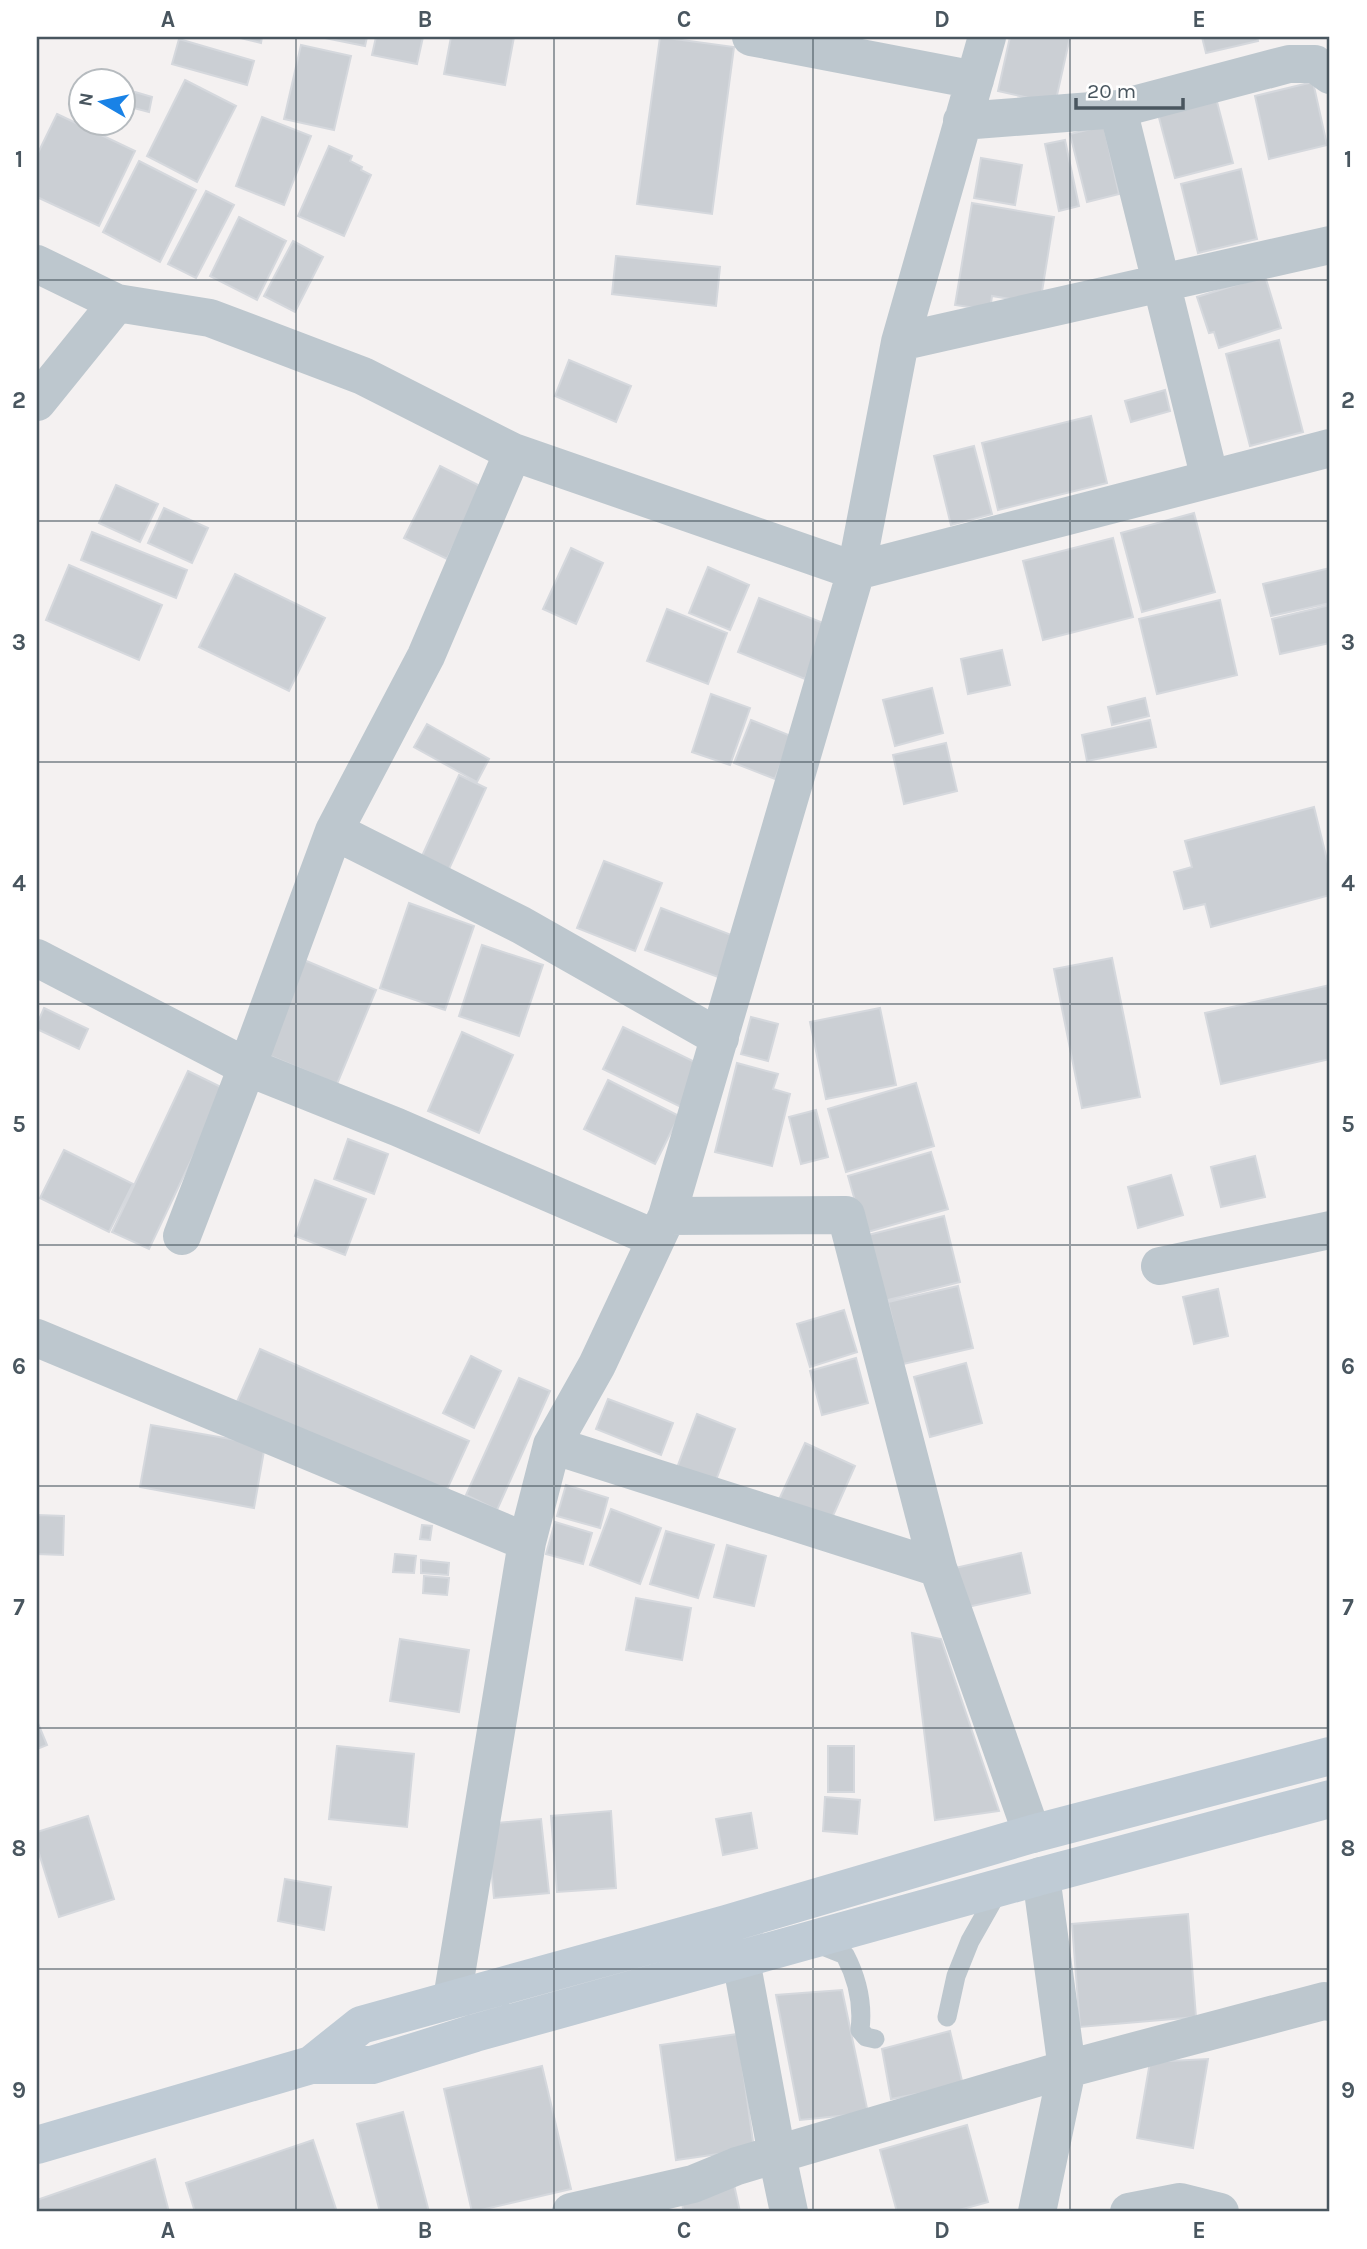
<svg xmlns="http://www.w3.org/2000/svg" width="1367" height="2249" font-family="Karla,sans-serif">
<style>
.building{fill:#cbcfd4;stroke:#d5d8dd;stroke-width:2}
.lines{fill:none;stroke-linecap:round;stroke-linejoin:round}
.lane{stroke:#bdc7ce;stroke-width:19}
.street{stroke:#bdc7ce;stroke-width:38}
.secondary{stroke:#bfcbd5;stroke-width:38}
.grid{fill:none;stroke:#49565f;stroke-width:2;stroke-opacity:0.55}
.neatline{fill:none;stroke:#49565f;stroke-width:2.5}
.grid-label{font-size:23px;text-anchor:middle;font-weight:bold;fill:#49565f}
</style>
<rect width="100%" height="100%" fill="#f4f1f1"/>
<path class="building" d="M236,37H262L261,43Z
M320,37H367L365,46Z
M376,37H423L417,64L372,55Z
M451,37H514L505,85L444,74Z
M660,37L734,47L712,214L637,204Z
M1010,37H1070L1055,104L998,91Z
M1202,37H1257L1258,41L1206,53Z
M179,39L254,61L247,85L172,64Z
M301,45L351,56L334,130L284,119Z
M185,80L236,106L197,182L147,156Z
M1313,82L1327,145L1269,159L1255,96Z
M135,92L152,97L149,112L130,107Z
M1216,98L1233,163L1175,178L1158,114Z
M122,112L129,115L122,128L111,122H122Z
M57,114L135,151L99,226L37,197V155Z
M262,117L311,136L284,205L236,186Z
M1104,126L1119,194L1087,202L1070,134Z
M1065,140L1079,206L1059,211L1045,144Z
M329,146L352,156L350,161L362,167L361,170L371,175L344,236L298,216Z
M981,158L1022,165L1015,205L974,198Z
M139,161L196,190L160,262L103,232Z
M1241,169L1257,239L1198,253L1181,184Z
M206,191L234,205L196,278L168,264Z
M972,203L1054,217L1040,304L992,296L990,310L955,305Z
M239,217L286,241L257,300L210,276Z
M293,241L323,257L295,312L264,296Z
M616,256L720,267L716,306L612,294Z
M1265,276L1281,328L1219,348L1214,332L1209,333L1197,297Z
M1279,340L1303,432L1250,446L1226,354Z
M569,360L631,386L616,422L555,396Z
M1165,390L1170,411L1131,422L1125,401Z
M1091,416L1107,483L998,510L982,443Z
M974,446L992,514L951,525L934,456Z
M440,466L482,487L447,559L404,538Z
M116,485L158,504L140,542L99,523Z
M164,508L208,528L192,563L148,543Z
M1194,513L1215,592L1142,612L1121,533Z
M92,532L187,570L176,598L81,560Z
M1113,538L1133,617L1043,640L1023,561Z
M571,548L603,563L576,624L543,609Z
M69,565L162,605L139,660L46,620Z
M708,567L749,585L730,630L689,613Z
M1330,568V603L1271,616L1263,584Z
M235,574L325,618L289,691L199,647Z
M759,598L826,624L805,679L738,652Z
M1220,600L1237,675L1157,694L1139,619Z
M1330,605V643L1280,654L1272,619Z
M667,609L727,633L708,684L647,661Z
M1002,650L1010,685L968,694L961,659Z
M932,688L943,733L895,746L883,700Z
M711,694L750,708L730,765L692,752Z
M1145,698L1149,716L1112,725L1108,707Z
M751,720L791,736L775,779L734,763Z
M1150,720L1156,747L1087,761L1082,735Z
M427,724L489,759L477,782L414,747Z
M946,743L957,791L904,804L893,755Z
M459,775L486,788L449,869L422,856Z
M1314,807L1330,872V895L1211,927L1205,904L1184,909L1174,872L1192,867L1185,841Z
M604,861L662,883L635,951L577,928Z
M409,903L474,926L445,1010L380,988Z
M661,908L734,936L718,977L645,950Z
M482,945L543,965L519,1036L459,1016Z
M1112,958L1140,1097L1082,1108L1054,969Z
M304,960L376,990L337,1084L265,1054Z
M1330,985V1059L1221,1084L1205,1013Z
M44,1008L88,1029L79,1049L37,1029V1024Z
M880,1008L896,1085L826,1099L810,1022Z
M751,1017L778,1024L768,1061L741,1054Z
M623,1027L703,1066L683,1108L603,1069Z
M462,1032L513,1055L479,1133L428,1111Z
M737,1063L778,1074L773,1089L790,1094L772,1166L715,1152Z
M188,1071L225,1089L149,1249L112,1232Z
M608,1080L679,1116L655,1164L584,1129Z
M916,1083L934,1146L846,1172L828,1109Z
M816,1110L828,1157L801,1164L789,1117Z
M348,1139L388,1154L374,1194L334,1179Z
M64,1150L133,1184L109,1232L40,1198Z
M931,1152L948,1209L864,1233L848,1176Z
M1255,1156L1265,1197L1221,1207L1211,1167Z
M1171,1175L1183,1215L1138,1228L1128,1187Z
M315,1180L366,1199L345,1255L295,1236Z
M944,1216L960,1282L880,1302L864,1236Z
M958,1286L973,1348L903,1364L888,1302Z
M1218,1289L1228,1336L1194,1344L1183,1297Z
M844,1310L857,1352L810,1367L797,1324Z
M260,1349L469,1441L444,1496L236,1404Z
M471,1356L501,1371L474,1428L443,1413Z
M856,1358L868,1403L822,1415L810,1371Z
M966,1363L982,1423L930,1437L914,1377Z
M519,1378L550,1391L497,1510L466,1495Z
M608,1399L673,1423L661,1455L596,1429Z
M697,1414L735,1429L712,1491L674,1476Z
M151,1425L265,1445L254,1508L140,1487Z
M805,1443L855,1466L828,1527L777,1504Z
M566,1485L608,1498L600,1528L557,1516Z
M611,1509L661,1528L640,1584L590,1565Z
M37,1515L64,1516L63,1555L37,1554Z
M555,1522L592,1533L583,1564L546,1554Z
M422,1525L432,1526L430,1540L420,1539Z
M666,1531L714,1545L698,1598L650,1584Z
M727,1545L766,1556L754,1606L714,1597Z
M1021,1553L1030,1593L963,1608L955,1568Z
M395,1554L416,1556L414,1573L393,1572Z
M421,1560L449,1563L448,1575L421,1573Z
M424,1576L449,1578L447,1595L423,1593Z
M636,1598L691,1608L682,1660L626,1650Z
M912,1633L941,1639L999,1811L935,1820Z
M400,1639L469,1650L459,1712L390,1701Z
M37,1721L47,1745L37,1749Z
M337,1746L414,1754L407,1827L329,1819Z
M828,1746H854V1792H828Z
M825,1797L860,1800L857,1834L823,1831Z
M611,1811L616,1888L557,1892L551,1816Z
M751,1813L757,1848L723,1855L716,1819Z
M88,1816L114,1899L59,1917L37,1847V1832Z
M541,1819L549,1893L494,1898L487,1824Z
M285,1879L331,1887L324,1930L278,1921Z
M1188,1914L1196,2017L1080,2027L1072,1924Z
M842,1990L868,2113L800,2120L776,1995Z
M950,2031L963,2085L891,2099L882,2049Z
M738,2034L754,2149L676,2160L660,2045Z
M1208,2059L1193,2148L1137,2138L1150,2062Z
M542,2066L571,2189L472,2212L444,2089Z
M403,2112L429,2212H380L357,2124Z
M967,2125L988,2202L952,2212H897L880,2150Z
M313,2140L337,2212H195L186,2183Z
M155,2159L169,2212H37V2200Z
M733,2180L740,2212H684L679,2193Z"/>
<g class="lines">
<path class="lane" d="M815,1943L845,1955C857,1978 863,2005 860,2030L866,2037L875,2039
M947,2017L956,1976L970,1941L1000,1888"/>
<path class="street" d="M751,37L975,80
M1118,109L1210,479
M962,121L1118,109L1289,64H1315L1330,75
M37,264L117,303L210,318L363,376L513,452L856,571L1330,448
M900,342L1330,245
M37,402L117,303
M513,452L426,656L334,831L521,925L720,1038
M37,958L247,1067L397,1127L656,1239
M182,1236L247,1067L334,831
M1160,1266L1330,1230
M37,1338L527,1542
M552,1445L938,1568L846,1215L667,1216
M938,1568L1032,1834
M741,1960L777,2155L789,2212
M452,1999L527,1542L552,1445L597,1365L667,1216L856,571L900,342L987,37
M571,2212L693,2184L737,2166L1067,2069L1324,2001L1330,2002
M1037,2212L1067,2069L1041,1876
M1129,2212L1180,2202L1220,2212"/>
<path class="secondary" d="M311,2065L361,2025L726,1924L1032,1834L1330,1756
M37,2145L311,2065H372L475,2033L1041,1876L1330,1799"/>
</g>
<path class="grid" d="M296,37V2212M554,37V2212M813,37V2212M1070,37V2212M37,280H1330M37,521H1330M37,762H1330M37,1004H1330M37,1245H1330M37,1486H1330M37,1728H1330M37,1969H1330"/>
<rect width="1367" height="2249" fill="none" stroke="#ffffff" stroke-width="77"/>
<g transform="translate(102 102) rotate(279)"><circle r="33" fill="#ffffff" stroke="#b6bbbf" stroke-width="2"/>
<path d="M0-5L12 26L0 18L-12 26Z" fill="#1982e6"/>
<text y="-10" font-size="19" font-weight="bold" text-anchor="middle" fill="#49565f">N</text>
</g>
<path d="M1076 98v10h107v-10" fill="none" stroke="#49565f" stroke-width="3.5"/>
<text x="1087" y="98" font-size="21" fill="#49565f" stroke="#ffffff" stroke-width="5" paint-order="stroke">20 m</text>
<rect x="38" y="38" width="1290" height="2172" class="neatline"/>
<g class="grid-label">
<text x="168" y="27">A</text>
<text x="425" y="27">B</text>
<text x="684" y="27">C</text>
<text x="942" y="27">D</text>
<text x="1199" y="27">E</text>
<text x="19" y="167">1</text>
<text x="1348" y="167">1</text>
<text x="19" y="408">2</text>
<text x="1348" y="408">2</text>
<text x="19" y="650">3</text>
<text x="1348" y="650">3</text>
<text x="19" y="891">4</text>
<text x="1348" y="891">4</text>
<text x="19" y="1132">5</text>
<text x="1348" y="1132">5</text>
<text x="19" y="1374">6</text>
<text x="1348" y="1374">6</text>
<text x="19" y="1615">7</text>
<text x="1348" y="1615">7</text>
<text x="19" y="1856">8</text>
<text x="1348" y="1856">8</text>
<text x="19" y="2098">9</text>
<text x="1348" y="2098">9</text>
<text x="168" y="2238">A</text>
<text x="425" y="2238">B</text>
<text x="684" y="2238">C</text>
<text x="942" y="2238">D</text>
<text x="1199" y="2238">E</text>
</g>
</svg>
